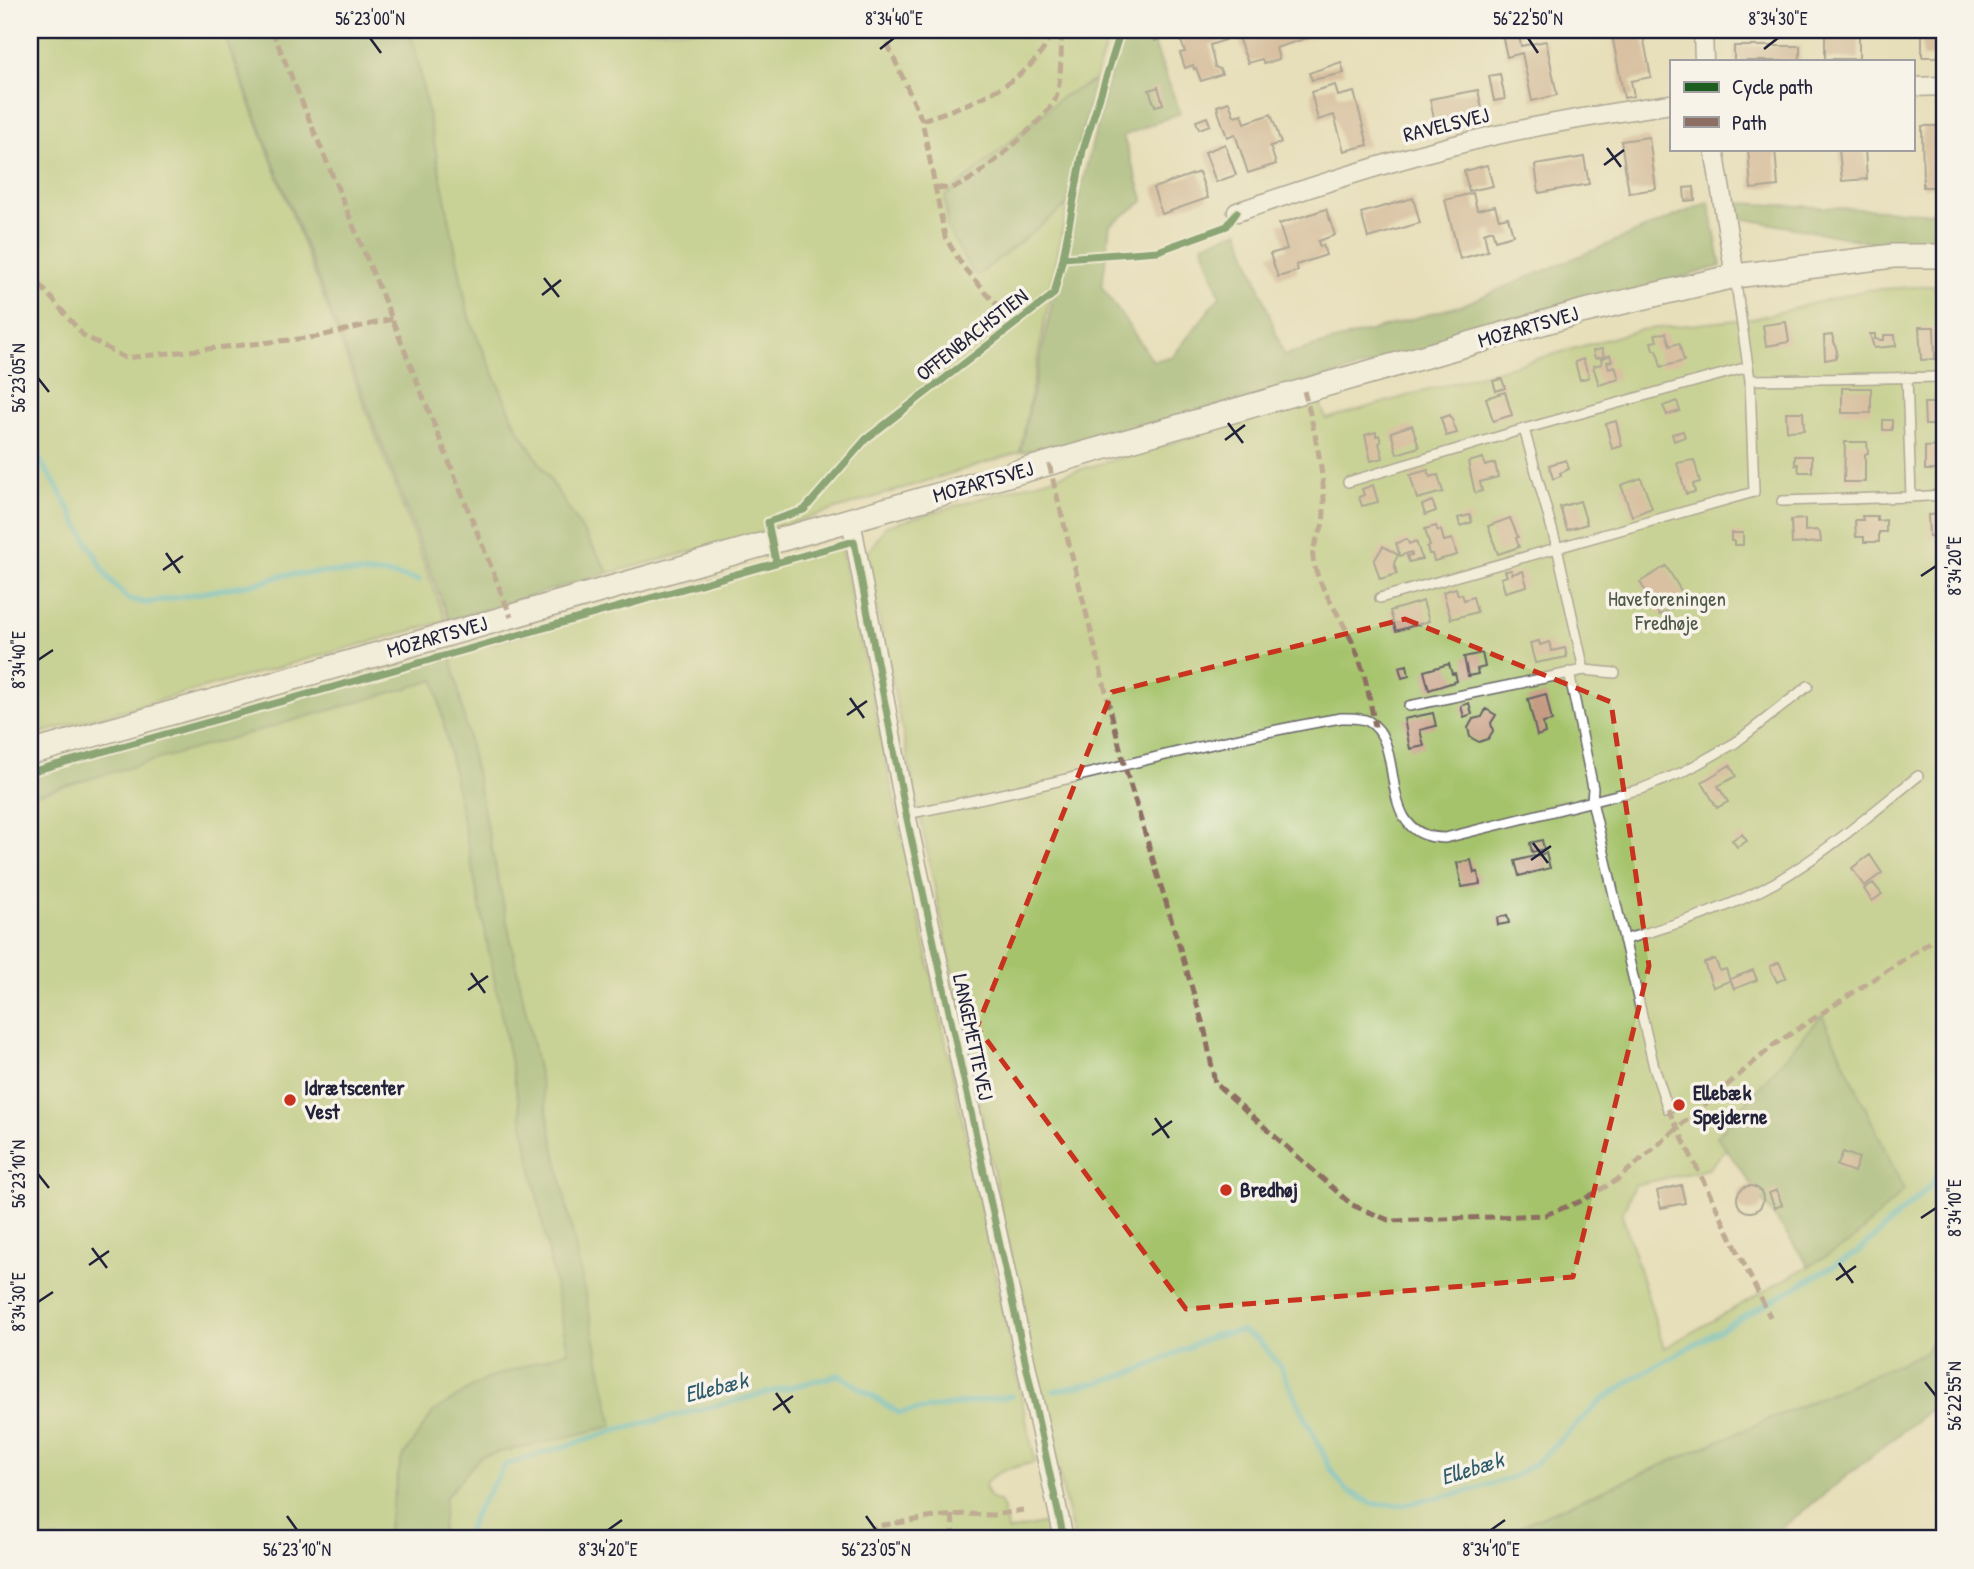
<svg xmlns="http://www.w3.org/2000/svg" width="1974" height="1569" font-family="'Patrick Hand',sans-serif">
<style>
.green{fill:#a5c36b;stroke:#647253;stroke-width:2;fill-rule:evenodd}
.forest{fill:#84a95f;stroke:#53664d;stroke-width:2}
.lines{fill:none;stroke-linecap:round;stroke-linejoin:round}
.stream{stroke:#44b4bb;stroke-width:6}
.building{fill:#c69b83}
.service-casing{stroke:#676467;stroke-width:12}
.minor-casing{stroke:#676467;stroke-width:21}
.tertiary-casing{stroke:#676467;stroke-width:26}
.service{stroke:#fff;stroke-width:9}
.minor{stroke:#fff;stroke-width:18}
.tertiary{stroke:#fff;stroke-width:23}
.quiet{stroke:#8d6e63;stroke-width:5;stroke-dasharray:10 5;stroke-linecap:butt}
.cycleway-casing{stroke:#f7f3e8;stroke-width:11}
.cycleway{stroke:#1b5e20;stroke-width:7}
.marked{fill:none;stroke:#c8321e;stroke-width:5;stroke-dasharray:14 9;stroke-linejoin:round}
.ticks{fill:none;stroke:#22223b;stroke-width:2.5}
.poi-dot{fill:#c8321e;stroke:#f7f3e8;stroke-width:2.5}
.labels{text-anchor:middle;stroke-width:7;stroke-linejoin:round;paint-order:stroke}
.street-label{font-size:21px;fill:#22223b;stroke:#f7f3e8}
.park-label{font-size:21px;fill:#505a4c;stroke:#f7f3e8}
.poi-label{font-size:21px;font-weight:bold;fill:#22223b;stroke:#f7f3e8;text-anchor:start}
.water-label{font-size:23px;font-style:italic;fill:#305c6e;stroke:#f7f3e8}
.neatline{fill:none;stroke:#22223b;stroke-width:2.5}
.ticks-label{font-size:18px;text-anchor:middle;fill:#22223b}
</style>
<rect width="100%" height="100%" fill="#f7f3e8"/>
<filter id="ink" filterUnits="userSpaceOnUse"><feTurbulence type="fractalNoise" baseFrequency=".0143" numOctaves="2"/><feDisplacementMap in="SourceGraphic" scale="14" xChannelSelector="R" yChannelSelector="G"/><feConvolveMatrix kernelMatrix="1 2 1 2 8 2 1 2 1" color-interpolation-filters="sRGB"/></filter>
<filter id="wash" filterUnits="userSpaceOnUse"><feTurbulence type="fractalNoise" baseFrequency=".00686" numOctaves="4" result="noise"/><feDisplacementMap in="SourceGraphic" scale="28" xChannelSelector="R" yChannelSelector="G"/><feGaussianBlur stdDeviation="1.57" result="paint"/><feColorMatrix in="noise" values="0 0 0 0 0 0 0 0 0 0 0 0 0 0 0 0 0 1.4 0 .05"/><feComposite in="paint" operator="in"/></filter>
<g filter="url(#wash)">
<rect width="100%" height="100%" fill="#e7dfba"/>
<path class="green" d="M30,30H222L446,621L30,736Z
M407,30H1111L1094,81L1063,96L978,275L1067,205L1020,452L740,539L609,573L517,427L469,318L414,43Z
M1944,285V1316L1926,1352L1499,1535L1480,1539H1074L1028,1338L866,555L886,526L1319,400L1326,419L1639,330L1756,318L1866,290ZM1831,1034L1851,1242L1664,1348L1622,1215L1634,1185L1708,1169Z
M840,545L1035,1462C1018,1467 994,1469 985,1485C987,1496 991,1500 1001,1503L1008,1531L1047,1523L1051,1539H30V771L460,649L462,652Z"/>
<path class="forest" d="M223,30H407L414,43L469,318L517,427L609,573L449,620Z
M1126,30H1149L1180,113L1123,136L1144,201L1110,225L1102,287L1153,361L1173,356L1220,296L1202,244L1239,231L1284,355L1462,305L1709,202L1721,266L1427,350L1073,445L1020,452L1054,294L1121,31Z
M1094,81L1067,205L978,275L972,272L947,227L945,197L1063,96Z
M1738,203L1944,213V248L1897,247L1740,218Z
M451,655L613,1426L480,1457L445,1498L441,1539H390L388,1525L401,1460L433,1412L484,1380L568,1351L435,680L30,796V774Z
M1822,1015L1904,1190L1851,1242L1809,1266L1717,1136Z
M1944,1316V1398L1768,1539H1501L1499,1535L1926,1352Z"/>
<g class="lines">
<path class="stream" d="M30,445L57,487L108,578L128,599L146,603L262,582L283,575L328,572L386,574L419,580
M1054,1391L1100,1382L1137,1371L1215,1335L1241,1331L1258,1340L1280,1366L1330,1468L1346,1490L1373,1504L1400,1505L1465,1492L1511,1478L1537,1462L1600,1402L1635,1378L1858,1252L1929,1187L1944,1167
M466,1539L474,1515L505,1465L617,1430L839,1375L899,1413L1012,1396"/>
</g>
<g id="blocks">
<path class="building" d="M1151,30H1163L1166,37L1155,41Z
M1177,30H1221L1225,40L1210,45L1215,67L1220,69L1222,74L1201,81L1196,68L1194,69L1193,65L1185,68L1180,53L1185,52Z
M1235,30H1325L1326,32L1276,48L1279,59L1264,64L1262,59L1248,63Z
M1501,30H1518L1521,46L1546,41L1557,95L1532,101L1522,53L1507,57Z
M1611,30H1642L1651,77L1631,81L1634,96L1624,98Z
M1832,30H1859V59H1825V33H1832Z
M1922,30H1944V57H1922Z
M1734,46H1800V61H1734Z
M1341,62L1344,73L1312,80L1309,73Z
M1500,74L1505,99L1494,101L1489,76Z
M1335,85L1338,96L1354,92L1368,145L1344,151L1334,115L1318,120L1311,92Z
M1158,87L1163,104L1155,106L1149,90Z
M1478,90L1483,114L1435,124L1430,99Z
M1229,102L1234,116L1242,114L1245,123L1271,114L1281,143L1270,146L1276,164L1248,173L1235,134L1227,137L1219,114L1217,106Z
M1207,117L1210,125L1199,129L1196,121Z
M1922,126H1944V187H1923Z
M1649,137L1656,189L1629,193L1621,141Z
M1225,144L1236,175L1216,182L1205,152Z
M1748,149H1775L1778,186L1751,189Z
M1839,149H1865L1867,179L1842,181Z
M1584,157L1589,184L1539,193L1535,165Z
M1487,165L1493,186L1469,191L1464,171Z
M1199,172L1208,198L1162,214L1153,188Z
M1694,187L1695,200L1685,201L1684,188Z
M1473,193L1477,210L1495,206L1499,219L1508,217L1513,235L1495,240L1492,230L1484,233L1488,251L1460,259L1445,200Z
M1413,198L1420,223L1368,238L1361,213Z
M1326,209L1335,235L1318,241L1320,247L1323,245L1326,255L1296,265L1298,271L1278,277L1270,254L1287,249L1279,224Z
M1786,322L1789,342L1766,346L1763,325Z
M1919,327H1934L1935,359L1921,360Z
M1666,333L1670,346L1679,343L1684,361L1661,367L1657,350H1653L1651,342L1657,341L1655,334Z
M1870,334H1875V339L1881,340H1884V335H1895L1896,346L1874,348Z
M1832,335L1837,351L1836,358L1825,360L1824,336Z
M1602,349L1604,357L1595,358L1593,351Z
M1610,355L1612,361L1607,362L1609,368L1615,366L1619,379L1599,385L1593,366L1602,364L1601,359Z
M1583,359L1589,377L1580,380L1575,362Z
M1502,379L1505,388L1496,391L1493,381Z
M1842,388H1871V413H1842Z
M1505,392L1512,415L1493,421L1486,398Z
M1677,401L1680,411L1667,415L1663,406Z
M1924,403H1944V425H1925Z
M1786,412H1803L1804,430L1787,431Z
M1450,415L1457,433L1446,436L1441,418Z
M1883,420H1892V430H1883Z
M1616,421L1622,446L1612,449L1606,424Z
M1412,425L1419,447L1397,454L1391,432Z
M1683,431L1685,437L1674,441L1672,434Z
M1376,432V436L1379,435L1381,442L1379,443L1383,458L1371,461L1365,435Z
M1845,442H1867L1868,453L1865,454V482H1844Z
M1941,446V470H1925V447Z
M1795,456H1812V472H1799L1798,464L1795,465Z
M1483,458L1485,466L1495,463L1498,477L1480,482L1482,491L1475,493L1468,462Z
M1566,460L1569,469L1560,473L1561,476L1553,479L1549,465Z
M1694,460L1700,482L1693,484L1695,492L1686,494L1677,463Z
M1428,470L1430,477L1438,475L1443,492L1417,499L1410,475Z
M1641,478L1652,508L1632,516L1621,485Z
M1373,485L1378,502L1362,506L1359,497L1364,495L1362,489Z
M1432,501L1436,511L1425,515L1422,505Z
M1580,501L1587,524L1567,530L1560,507Z
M1944,514V537H1929L1928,515Z
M1470,515L1472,522L1460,526L1458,518Z
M1862,516H1877V521L1886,520V532H1879V542H1864V537H1856L1855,520H1863Z
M1510,518L1518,537L1516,538L1519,547L1498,554L1488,526Z
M1805,519V531L1816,530L1820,533L1821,542L1792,544L1791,520Z
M1436,526L1438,531L1441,530L1444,541L1452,539L1457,555L1434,561L1432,554H1429L1427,547L1430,546L1425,529Z
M1731,533H1743V545H1734V541H1731Z
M1407,539L1409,544L1416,541L1422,559L1409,562L1407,556L1412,555L1411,552L1400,556L1396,543Z
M1383,546L1398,555L1394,563L1397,574L1380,579L1374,561Z
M1666,566L1686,599L1660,615L1640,582Z
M1511,570L1512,574L1523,571L1527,586L1505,592L1501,578L1507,576L1505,571Z
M1456,588L1458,595L1462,594L1464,600L1473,597L1477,612L1451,619L1443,592Z
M1423,601L1429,621L1396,631L1390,611Z
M1539,641L1540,645L1550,642L1552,651L1565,648L1567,657L1535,663L1530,643Z
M1482,653L1485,667L1477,669L1478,674L1468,676L1464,657Z
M1449,664L1452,674L1455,673L1457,681L1429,690L1424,671Z
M1407,665L1409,676L1402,678L1399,667Z
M1546,694L1552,721L1543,723L1545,733L1537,736L1528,699Z
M1469,703L1472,714L1464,717L1461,706Z
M1486,709L1496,715L1491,723L1493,731L1488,739L1479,742L1470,737L1468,728L1473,719L1482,717Z
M1433,713L1436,726L1420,730L1424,746L1410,749L1404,719Z
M1730,765L1736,776L1718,786L1728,802L1717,808L1702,782Z
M1742,834L1747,841L1737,847L1732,840Z
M1542,840L1544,849L1532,852L1530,843Z
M1546,853L1550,868L1519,876L1515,861Z
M1870,855L1882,873L1864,886L1852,868Z
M1471,860L1474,873L1478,872L1480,884L1462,887L1457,863Z
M1873,883L1882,894L1872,901L1864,889Z
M1507,915L1509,923L1498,925L1497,918Z
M1715,959L1720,971L1726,969L1730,981L1713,987L1704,963Z
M1779,962L1786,977L1777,982L1770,967Z
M1753,970L1757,980L1734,989L1730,979Z
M1843,1152L1859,1158L1854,1172L1837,1166Z
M1681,1185L1685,1203L1661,1208L1657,1191Z
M1737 1199a13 13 0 1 1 26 0a13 13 0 1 1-26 0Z
M1777,1190L1782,1205L1775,1208L1769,1193Z"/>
</g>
</g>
<g filter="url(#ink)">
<use href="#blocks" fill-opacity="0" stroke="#676467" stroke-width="2"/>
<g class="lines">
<defs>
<path id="service" d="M1750,380L1944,377
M1348,482L1524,429
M1911,497L1944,495
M1782,501L1911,497L1907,377
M1380,598L1754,492L1750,380L1735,277
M1584,670L1615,673
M1569,672L1593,788L1592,801L1654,1067L1668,1109
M1409,706L1584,670L1557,547L1524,429L1748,367
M906,814C1052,787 1194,743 1341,718C1349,718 1360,717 1368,721C1409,743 1372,838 1445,838L1641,789L1683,772L1735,743L1808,686
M1624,940C1675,924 1729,909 1776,882C1827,852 1872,813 1918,776"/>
<path id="minor" d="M1703,30L1704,61
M1913,87L1944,86
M1714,149L1735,276
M1237,212C1313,186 1389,161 1467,142C1534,125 1603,114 1671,104
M851,520L906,814L1064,1539"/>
<path id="tertiary" d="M30,753L1581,312L1735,276L1893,256H1944"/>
</defs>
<use href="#service" class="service-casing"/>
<use href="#minor" class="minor-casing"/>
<use href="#tertiary" class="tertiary-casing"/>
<use href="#service" class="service"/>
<use href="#minor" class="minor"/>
<use href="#tertiary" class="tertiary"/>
<path class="quiet" d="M272,30L392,319L511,617
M881,30L922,120L945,237L964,268L1004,313L1011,328
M922,120C964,106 1016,89 1043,50C1046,44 1049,36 1052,30
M937,187C945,189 950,189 958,186C980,177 1044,121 1055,100C1061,88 1062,44 1061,30
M30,273L83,335L125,358L316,337L392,319
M1304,391C1314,426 1328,487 1323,522C1321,535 1311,545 1313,558C1316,583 1338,612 1349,635C1364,665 1369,695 1375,727
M1049,464L1124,764L1205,1031L1215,1083L1352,1205L1391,1221L1545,1215L1581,1201L1617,1180L1775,1044L1944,933
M1668,1109L1770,1317
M952,1515L954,1539
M854,1539L878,1526L935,1517L965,1514L995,1515L1023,1510"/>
<defs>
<path id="cycleway" d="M1063,258L1158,251L1227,226L1237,212
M776,562L768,522L804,510L866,439L1054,294L1063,258L1083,150L1121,30
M30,772L854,541L906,814L1064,1539"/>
</defs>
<use href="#cycleway" class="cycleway-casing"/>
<use href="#cycleway" class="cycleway"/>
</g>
</g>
<path d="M0 0H1974V1569H0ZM1405,619L1611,702L1649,966L1573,1277L1186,1309L977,1027L1112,692Z" fill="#e7dfba" fill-opacity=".55" fill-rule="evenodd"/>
<path class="marked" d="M1405,619L1611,702L1649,966L1573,1277L1186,1309L977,1027L1112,692Z"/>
<path class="ticks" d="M370,38L381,53M1528,38L1538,53M880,49L894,38M1764,49L1778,38M1607,148L1621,167M1604,165L1624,150M544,278L559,297M542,295L561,280M38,378L49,392M1228,423L1243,443M1225,440L1245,425M166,553L180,573M163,570L183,556M1921,576L1936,566M38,660L53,650M850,698L864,718M847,715L867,701M1533,843L1548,863M1531,860L1551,846M471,973L485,993M468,990L488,976M1155,1118L1169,1138M1152,1135L1172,1121M38,1174L49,1188M1921,1218L1936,1208M92,1248L107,1268M1839,1263L1853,1283M89,1265L109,1251M1836,1280L1856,1266M38,1302L53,1292M1925,1382L1936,1396M776,1393L790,1413M773,1410L793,1396M287,1516L297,1530M866,1516L876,1530M608,1530L622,1520M1491,1530L1505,1520"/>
<g class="poi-dot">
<circle cx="290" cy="1100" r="7"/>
<circle cx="1679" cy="1105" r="7"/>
<circle cx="1226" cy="1190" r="7"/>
</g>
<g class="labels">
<g class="street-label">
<text transform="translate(1446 125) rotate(-14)" y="7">RAVELSVEJ</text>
<text transform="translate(1528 327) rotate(-16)" y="7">MOZARTSVEJ</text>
<text transform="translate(972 335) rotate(-38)" y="7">OFFENBACHSTIEN</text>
<text transform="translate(983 482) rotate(-16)" y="7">MOZARTSVEJ</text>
<text transform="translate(437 637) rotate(-16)" y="7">MOZARTSVEJ</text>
<text transform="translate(973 1037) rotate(78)" y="7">LANGEMETTEVEJ</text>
</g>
<g class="park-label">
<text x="1667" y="606">Haveforeningen<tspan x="1667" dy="24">Fredhøje</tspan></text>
</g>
<g class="poi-label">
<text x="304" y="1095">Idrætscenter<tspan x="304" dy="24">Vest</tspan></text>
<text x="1693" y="1100">Ellebæk<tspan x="1693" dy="24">Spejderne</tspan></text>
<text x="1240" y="1197">Bredhøj</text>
</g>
<g class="water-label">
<text transform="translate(716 1387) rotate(-14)" y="8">Ellebæk</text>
<text transform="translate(1472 1468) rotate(-17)" y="8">Ellebæk</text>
</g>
</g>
<rect width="1974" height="1569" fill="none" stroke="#f7f3e8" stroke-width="77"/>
<rect x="1670" y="60" width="245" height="91" fill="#f7f3e8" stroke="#a29fa3" stroke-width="2"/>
<rect x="1684" y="82" width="35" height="10" fill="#1b5e20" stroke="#a29fa3" stroke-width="2"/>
<text x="1732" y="94" font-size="21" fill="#22223b">Cycle path</text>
<rect x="1684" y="117" width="35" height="10" fill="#8d6e63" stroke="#a29fa3" stroke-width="2"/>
<text x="1732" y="130" font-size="21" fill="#22223b">Path</text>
<rect x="38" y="38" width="1898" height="1492" class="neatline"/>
<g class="ticks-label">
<text x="370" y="25">56°23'00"N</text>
<text x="894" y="25">8°34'40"E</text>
<text x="1528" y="25">56°22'50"N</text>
<text x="1778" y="25">8°34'30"E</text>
<text transform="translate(19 378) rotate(-90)" y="6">56°23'05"N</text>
<text transform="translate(1955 566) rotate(-90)" y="6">8°34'20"E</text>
<text transform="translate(19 660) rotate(-90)" y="6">8°34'40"E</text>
<text transform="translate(19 1174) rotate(-90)" y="6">56°23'10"N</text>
<text transform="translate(1955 1208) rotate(-90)" y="6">8°34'10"E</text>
<text transform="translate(19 1302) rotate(-90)" y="6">8°34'30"E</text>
<text transform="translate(1955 1396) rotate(-90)" y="6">56°22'55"N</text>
<text x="297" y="1556">56°23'10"N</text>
<text x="608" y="1556">8°34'20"E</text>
<text x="876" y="1556">56°23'05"N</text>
<text x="1491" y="1556">8°34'10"E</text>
</g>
</svg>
